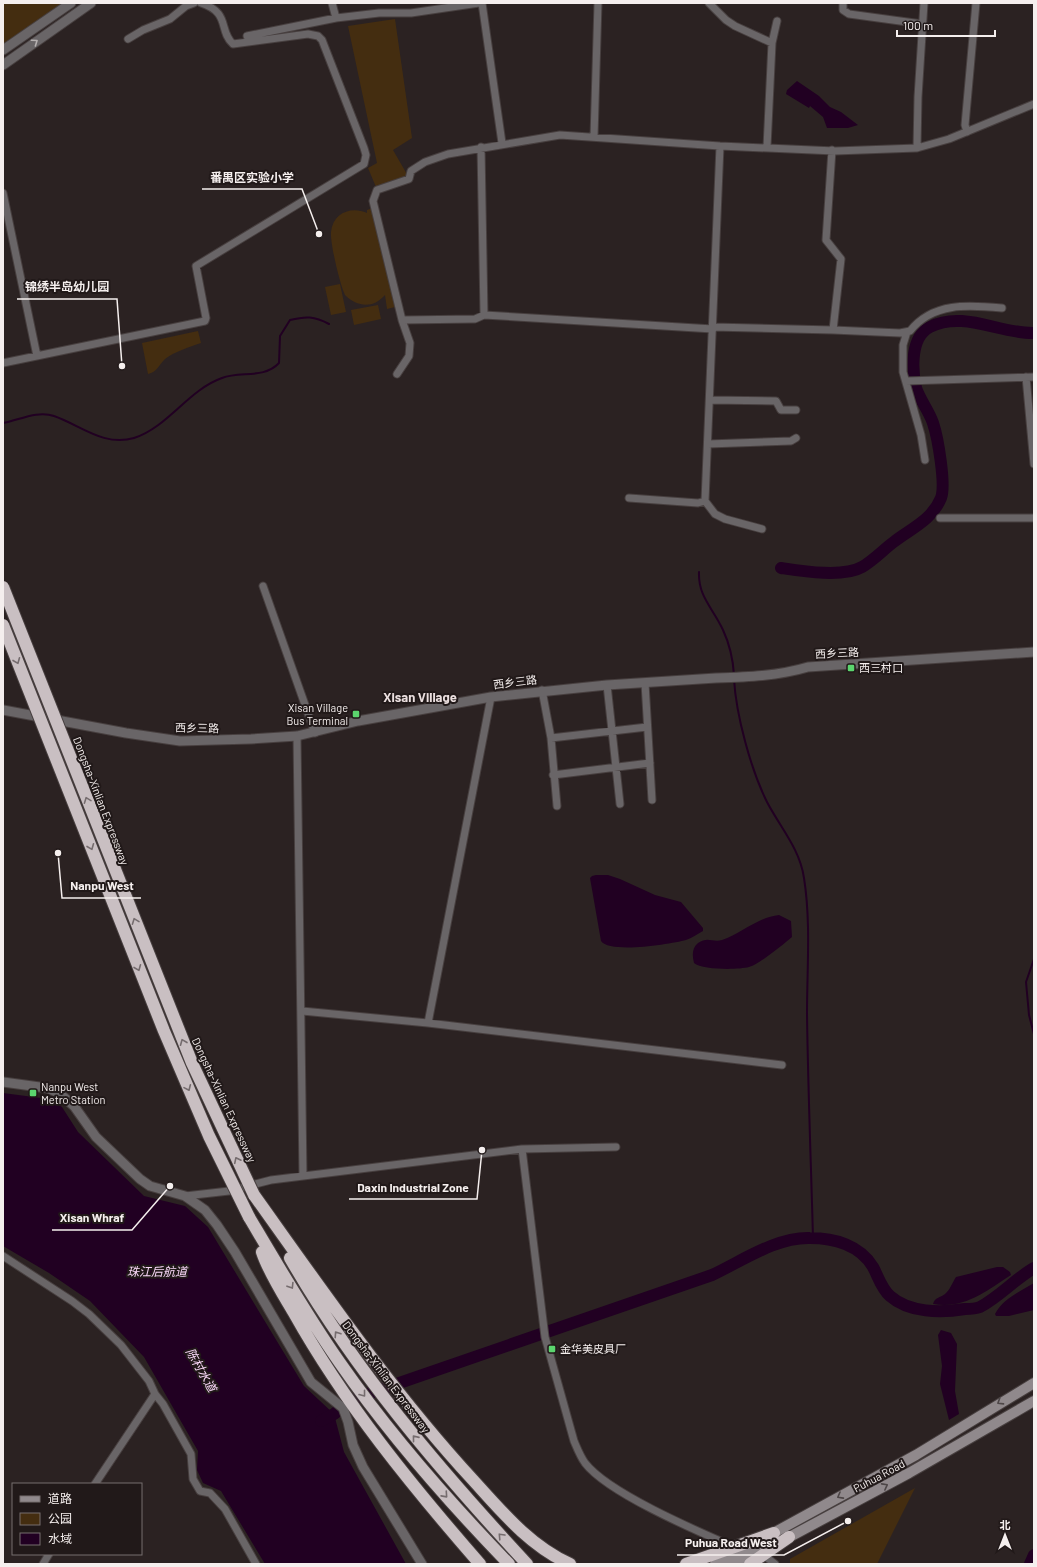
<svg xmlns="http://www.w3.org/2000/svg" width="1037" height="1567" font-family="Barlow,'Noto Sans SC',sans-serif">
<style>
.green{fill:#442d10}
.water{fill:#210022}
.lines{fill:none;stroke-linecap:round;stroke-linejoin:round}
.stream{stroke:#210022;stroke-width:2}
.river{stroke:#210022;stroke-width:12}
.minor-casing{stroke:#473f3f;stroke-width:9}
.tertiary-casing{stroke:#473f3f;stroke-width:11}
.secondary-casing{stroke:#473f3f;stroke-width:12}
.motorway-casing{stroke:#473f3f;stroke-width:14}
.minor{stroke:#696567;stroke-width:7}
.tertiary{stroke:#696567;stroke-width:9}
.secondary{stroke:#90898c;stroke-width:10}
.motorway{stroke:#c9bfc2;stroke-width:12}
.motorway-bridge-casing{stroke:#473f3f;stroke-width:14;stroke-linecap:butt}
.motorway-bridge{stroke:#c9bfc2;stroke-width:12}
.oneway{stroke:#b6b1b1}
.oneway2{stroke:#756c6e}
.oneway3{stroke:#4d4647}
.poi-dot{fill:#5bd56e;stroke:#211919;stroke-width:1.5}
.labels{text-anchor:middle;stroke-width:4;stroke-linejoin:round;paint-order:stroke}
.street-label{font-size:11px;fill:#f5efee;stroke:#211919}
.poi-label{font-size:11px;fill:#f5efee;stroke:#211919;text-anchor:start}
.water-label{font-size:12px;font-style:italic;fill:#f9d7f8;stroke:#211919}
.quarter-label{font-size:13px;font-weight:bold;fill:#ebdfdf;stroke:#211919}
.leader{fill:none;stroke:#f5efee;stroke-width:1.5}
.callout-dot{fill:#f5efee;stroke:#211919;stroke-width:1.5}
.callout-label{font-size:12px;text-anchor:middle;font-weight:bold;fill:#f5efee;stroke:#211919;stroke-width:4;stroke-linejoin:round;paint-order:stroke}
</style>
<rect width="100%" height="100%" fill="#2b2222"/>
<path class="green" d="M3,3H71L3,50Z
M395,19L412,138L393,150L408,176L376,187L368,168L377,163L348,26Z
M373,208L395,307L387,309L385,295C373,309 357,307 345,295C340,285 330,243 331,232C333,213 351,206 367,213V210Z
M340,284L346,312L331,315L325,287Z
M378,305L381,319L354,325L351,310Z
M198,331L201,343C189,347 174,352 165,359C159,365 157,372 148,374L142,343Z
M915,1488L877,1564H790V1559Z"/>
<path class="water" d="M797,81L819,96L830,107L841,112L858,125L848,128H827L823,117L810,106L809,108L786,94L787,90Z
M596,875H608L620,879L655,895L681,902L703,928V931C697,934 692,938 686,940C671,944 610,954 601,941L590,878L592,876Z
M779,915L791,921L792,937C784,944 758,965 749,967C738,970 702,970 694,963C692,955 692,948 698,943C708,936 713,943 722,940C741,934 758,917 779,915Z
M3,1093L49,1099L62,1107L78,1132L144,1196L185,1206L208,1227L304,1386L334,1414L344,1452L406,1564H265L221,1491L203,1483L197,1470L198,1451L144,1357L90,1301L49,1273L3,1246Z
M997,1267H1003L1010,1272L1011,1275C985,1292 965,1309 933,1304C935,1297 940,1298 945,1294C950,1290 952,1283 956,1277Z
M1034,1283V1310L1009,1316H996L995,1314C1003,1299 1019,1292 1034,1283Z
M941,1330L951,1333L957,1344L955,1391L959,1414L949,1420L940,1384L942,1366L938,1335Z"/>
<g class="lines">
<path class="stream" d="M3,423C19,420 38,410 54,416C80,425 104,447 134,438C168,427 188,390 222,378C241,371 264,379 279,363L280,336L290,320C306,316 314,316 329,324
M699,572C698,597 713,608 723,630C730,645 733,659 734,675
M734,679C736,715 751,770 767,802C780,827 800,849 804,878C811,922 807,969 807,1014C808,1089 811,1163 813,1238
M1034,959L1026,982L1029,1015L1034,1034"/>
<path class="river" d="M781,568C801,571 843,578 862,567C874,560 884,549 895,541C912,528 932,520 941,498C946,485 938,438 933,423C929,411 920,400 916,388C912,370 910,337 930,327C963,310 1000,334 1034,333
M321,1421L334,1414L353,1399L712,1275C742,1261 776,1237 810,1238C834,1238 860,1245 873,1267C878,1276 881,1288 890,1296C909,1313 941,1313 965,1309C969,1309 975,1309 980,1307C999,1297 1015,1279 1034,1268
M1030,1564L1034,1555"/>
<defs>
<path id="minor" d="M332,3L336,18
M482,3L502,143
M709,3L726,20L735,26L772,43
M843,3V10L849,14L922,24
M247,36L336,18L379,13H411L479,3
M128,39L143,30L170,19L186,6L194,3
M967,132L965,125L976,3
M594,137L598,3
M481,147L484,315
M767,147L772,43L777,21
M917,148L918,97L924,3
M3,193L37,356
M402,320L475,319L484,315L713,329
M713,327L833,330L841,259L826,240L832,150
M833,330L900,333L910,331C933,302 968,305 1002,308
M907,332L903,345V372L921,435L925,460
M3,363L205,321L206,318L196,266L364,164L366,155L364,148L322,40L318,36L308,34L233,44C218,30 231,13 201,3
M397,374L409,356L410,343L402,320L373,201L377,190L409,179L411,171L425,162L448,154L560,135L720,146L835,151L917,148L949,139L1034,104
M1026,377L1034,464
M906,381L1034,377
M710,400L776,401L781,410H796
M708,444L791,441L796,438
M629,498L698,503L705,501L720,146
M705,501L715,514L725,519L762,529
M940,518H1034
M263,586L315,733
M645,683L652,800
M607,685L620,804
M542,690L551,738L557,806
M297,736L303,1176
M551,738L647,727
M553,775L650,763
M302,1011L428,1023L782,1065
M428,1023L491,697
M522,1149L545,1337L574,1441C577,1448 580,1456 585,1463C608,1493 697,1531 734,1547
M185,1196L229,1191L271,1180L522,1149L616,1147
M3,1256L72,1301L89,1314L121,1345L149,1381L155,1394L163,1404L191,1454L193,1479L200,1491L210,1493L225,1509L256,1564
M95,1484L155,1394
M761,1553L775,1564
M43,1564L49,1554"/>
<path id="tertiary" d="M3,50L71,3
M3,65L91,3
M3,710L126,733L180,741L251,739L297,736L358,721L491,697L607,685L716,678C747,677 778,676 808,667L1034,652
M3,1082L47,1088L59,1093L74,1106L96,1137L140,1179L150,1186L185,1196L205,1210L217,1225L235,1252L311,1382L343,1408L348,1422L353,1445L363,1467L422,1564"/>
<path id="secondary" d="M768,1536L916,1455L1034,1383
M782,1541L909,1473L1034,1401
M715,1564L750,1546
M731,1564L768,1548"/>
<path id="motorway" d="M254,1195C324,1293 392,1392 473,1480C502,1512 530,1546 570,1564
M249,1217C278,1266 307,1316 340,1363C390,1435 448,1501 509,1564
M262,1252C269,1273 283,1294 294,1313C345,1404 412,1486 480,1564
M290,1258C355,1371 439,1469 527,1564
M686,1564L774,1533
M750,1564L789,1537"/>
</defs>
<use href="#minor" class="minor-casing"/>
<use href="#tertiary" class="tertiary-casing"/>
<use href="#secondary" class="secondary-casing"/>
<use href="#motorway" class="motorway-casing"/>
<use href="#minor" class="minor"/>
<use href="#tertiary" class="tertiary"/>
<use href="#secondary" class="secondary"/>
<use href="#motorway" class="motorway"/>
<defs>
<path id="motorway-bridge" d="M3,587L192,1063L254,1195
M3,625L164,1031L209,1136L249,1217"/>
</defs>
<use href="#motorway-bridge" class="motorway-bridge-casing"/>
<use href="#motorway-bridge" class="motorway-bridge"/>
</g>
<defs><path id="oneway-chevron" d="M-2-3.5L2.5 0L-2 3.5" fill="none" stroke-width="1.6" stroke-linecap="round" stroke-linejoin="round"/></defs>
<use class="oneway" href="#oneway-chevron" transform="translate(35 42) rotate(-35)"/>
<g class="oneway2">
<use href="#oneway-chevron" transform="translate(17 661) rotate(68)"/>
<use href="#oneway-chevron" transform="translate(87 800) rotate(-111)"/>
<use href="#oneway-chevron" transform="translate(91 847) rotate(68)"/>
<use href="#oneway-chevron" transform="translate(135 921) rotate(-111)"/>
<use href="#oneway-chevron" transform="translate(138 968) rotate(68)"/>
<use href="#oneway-chevron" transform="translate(183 1042) rotate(-112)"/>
<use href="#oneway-chevron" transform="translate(188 1088) rotate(66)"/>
<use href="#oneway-chevron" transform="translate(237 1160) rotate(-116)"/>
<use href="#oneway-chevron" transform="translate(291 1286) rotate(58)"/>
<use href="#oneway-chevron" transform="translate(337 1334) rotate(-124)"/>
<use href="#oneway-chevron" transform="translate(363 1394) rotate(52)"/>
<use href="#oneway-chevron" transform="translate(415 1438) rotate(-129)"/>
<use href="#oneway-chevron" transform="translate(445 1495) rotate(48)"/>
<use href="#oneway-chevron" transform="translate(501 1536) rotate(-133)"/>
</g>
<g class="oneway3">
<use href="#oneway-chevron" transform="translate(1000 1402) rotate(148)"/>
<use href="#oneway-chevron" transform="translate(885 1486) rotate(-28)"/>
<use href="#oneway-chevron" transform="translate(840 1496) rotate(151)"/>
</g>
<g class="poi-dot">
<rect x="847" y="664" width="8" height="8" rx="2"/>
<rect x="352" y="710" width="8" height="8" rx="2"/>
<rect x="29" y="1089" width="8" height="8" rx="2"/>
<rect x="548" y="1345" width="8" height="8" rx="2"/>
</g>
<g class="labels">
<g class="street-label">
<text transform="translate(837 653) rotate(-3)" y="4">西乡三路</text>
<text transform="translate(515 682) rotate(-7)" y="4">西乡三路</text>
<text transform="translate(197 728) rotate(1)" y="4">西乡三路</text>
<text transform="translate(101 801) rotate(69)" y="4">Dongsha-Xinlian Expressway</text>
<text transform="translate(224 1100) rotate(65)" y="4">Dongsha-Xinlian Expressway</text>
<text transform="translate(386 1377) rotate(53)" y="4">Dongsha-Xinlian Expressway</text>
<text transform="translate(879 1476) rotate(-28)" y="4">Puhua Road</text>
</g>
<g class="poi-label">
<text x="859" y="672">西三村口</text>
<text x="348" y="712" text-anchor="end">Xisan Village<tspan x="348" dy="13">Bus Terminal</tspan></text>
<text x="41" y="1091">Nanpu West<tspan x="41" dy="13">Metro Station</tspan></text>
<text x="560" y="1353">金华美皮具厂</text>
</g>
<g class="water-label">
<text x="157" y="1276">珠江后航道</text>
<text transform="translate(201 1370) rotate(60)" y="4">陈村水道</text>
</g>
<g class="quarter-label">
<text x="420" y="702">Xisan Village</text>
</g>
</g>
<path class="leader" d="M319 234L302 189H202M122 366L117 299H17M58 853L62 898H141M482 1150L477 1199H349M170 1186L132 1230H52M848 1521L784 1555H677"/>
<g class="callout-dot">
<circle cx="319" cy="234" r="4"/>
<circle cx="122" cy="366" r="4"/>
<circle cx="58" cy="853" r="4"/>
<circle cx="482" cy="1150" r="4"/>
<circle cx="170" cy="1186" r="4"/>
<circle cx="848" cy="1521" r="4"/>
</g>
<g class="callout-label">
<text x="252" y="182">番禺区实验小学</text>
<text x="67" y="291">锦绣半岛幼儿园</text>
<text x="102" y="890">Nanpu West</text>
<text x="413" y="1192">Daxin Industrial Zone</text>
<text x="92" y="1222">Xisan Whraf</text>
<text x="731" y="1547">Puhua Road West</text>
</g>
<rect width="1037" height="1567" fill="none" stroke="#f5efee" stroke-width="8"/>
<rect x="12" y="1483" width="130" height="72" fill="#211919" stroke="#766f6e"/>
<rect x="20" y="1496" width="20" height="6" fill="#90898c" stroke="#766f6e"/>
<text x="48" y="1503" font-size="12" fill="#f5efee">道路</text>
<rect x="20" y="1513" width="20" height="12" fill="#442d10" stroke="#766f6e"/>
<text x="48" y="1523" font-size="12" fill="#f5efee">公园</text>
<rect x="20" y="1533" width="20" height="12" fill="#210022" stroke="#766f6e"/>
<text x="48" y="1543" font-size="12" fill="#f5efee">水域</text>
<g transform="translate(1005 1535)" stroke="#211919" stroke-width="3" paint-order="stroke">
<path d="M0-3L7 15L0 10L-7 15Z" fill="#f5efee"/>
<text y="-6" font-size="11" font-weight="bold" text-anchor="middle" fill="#f5efee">北</text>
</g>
<path d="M897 30v6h98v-6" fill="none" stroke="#f5efee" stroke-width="2"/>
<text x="903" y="30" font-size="12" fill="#f5efee" stroke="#211919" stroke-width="3" paint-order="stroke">100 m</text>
</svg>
